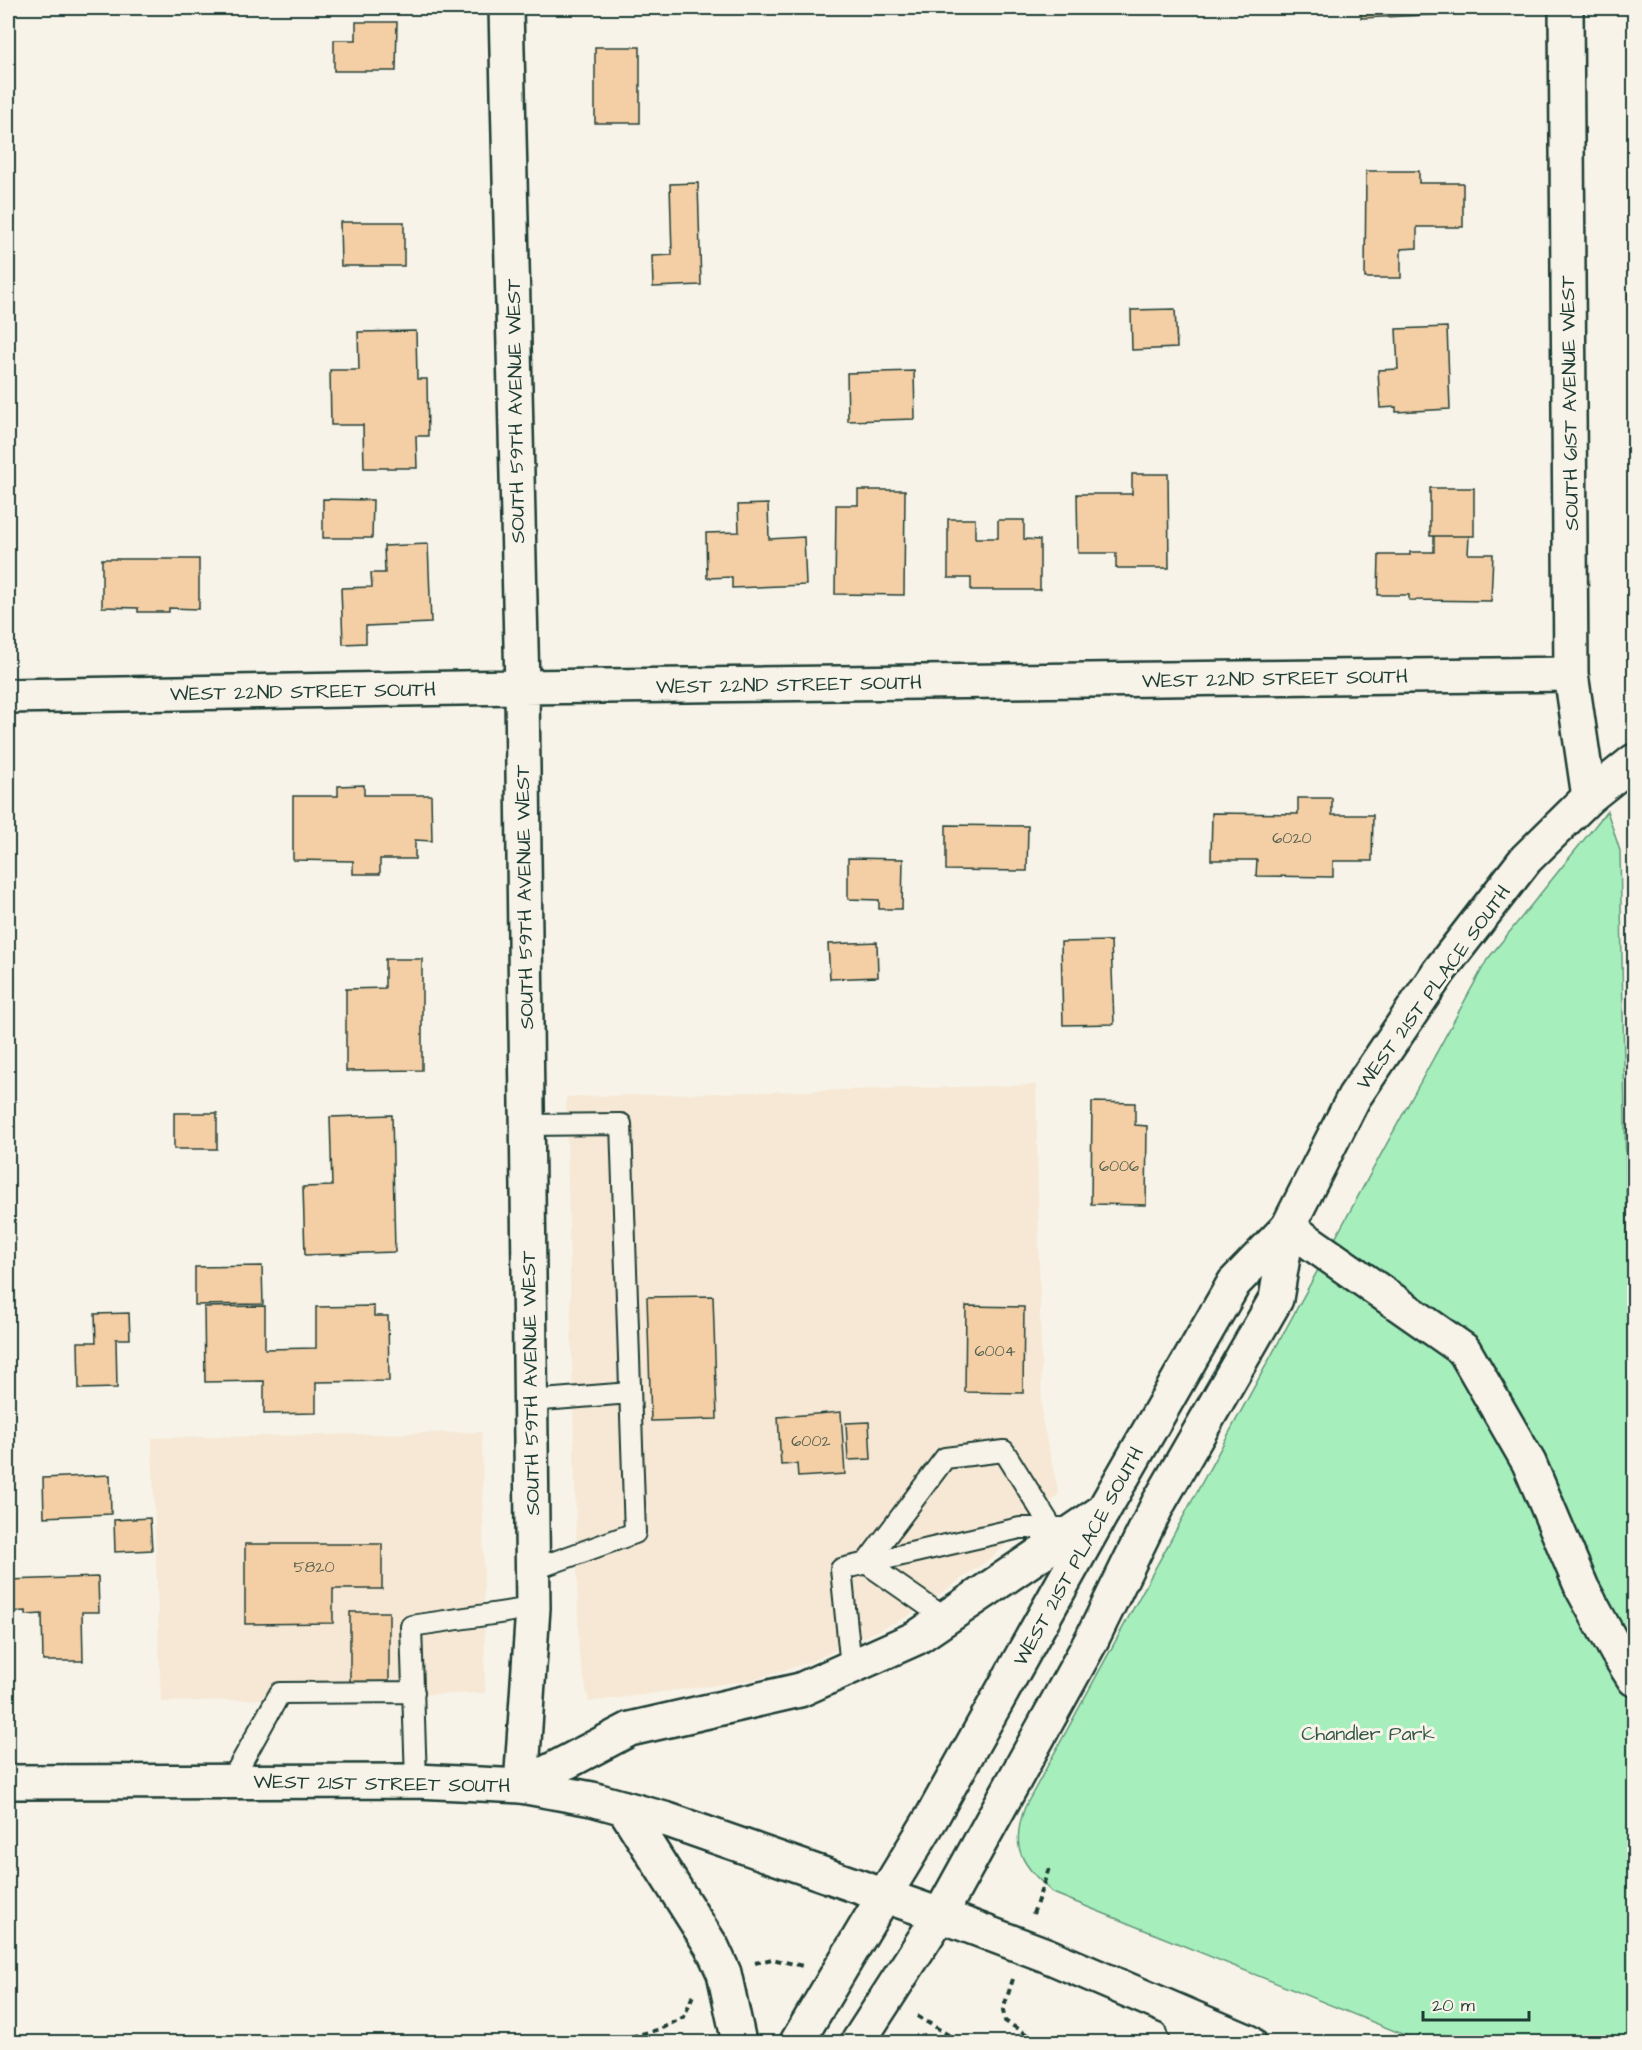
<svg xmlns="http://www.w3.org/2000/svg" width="1642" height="2050" font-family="'Architects Daughter',sans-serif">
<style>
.built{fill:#f6e8d4}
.green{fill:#a6efbd;stroke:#629678;stroke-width:1.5}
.building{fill:#f4cea4;stroke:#1f3d34;stroke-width:1.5}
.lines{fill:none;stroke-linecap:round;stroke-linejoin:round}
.service-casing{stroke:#1f3d34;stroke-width:24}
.minor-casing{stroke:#1f3d34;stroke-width:38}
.tertiary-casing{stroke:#1f3d34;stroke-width:38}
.secondary-casing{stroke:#1f3d34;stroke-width:38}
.motorway-casing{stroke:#1f3d34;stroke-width:38}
.path{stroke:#1f3d34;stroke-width:4;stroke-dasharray:6 4.5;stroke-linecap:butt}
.service{stroke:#f7f3e8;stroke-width:20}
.minor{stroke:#f7f3e8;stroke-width:33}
.tertiary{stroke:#f7f3e8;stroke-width:33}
.secondary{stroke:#f7f3e8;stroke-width:33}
.motorway{stroke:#f7f3e8;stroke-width:33}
.labels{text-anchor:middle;stroke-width:6;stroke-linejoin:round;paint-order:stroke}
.number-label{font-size:16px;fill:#546150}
.street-label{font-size:20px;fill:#1f3d34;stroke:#f7f3e8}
.park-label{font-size:20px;fill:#335849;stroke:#f7f3e8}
</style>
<rect width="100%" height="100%" fill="#f7f3e8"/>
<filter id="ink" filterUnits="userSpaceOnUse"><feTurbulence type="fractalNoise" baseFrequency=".0167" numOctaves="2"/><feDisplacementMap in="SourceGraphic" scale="12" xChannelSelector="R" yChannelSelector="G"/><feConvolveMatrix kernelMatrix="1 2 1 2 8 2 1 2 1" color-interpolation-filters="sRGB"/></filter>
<g filter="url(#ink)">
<path class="built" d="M1036,1085L1042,1420L1059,1494L991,1558L907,1617L810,1662L752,1680L589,1702L579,1654L566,1097Z
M482,1432L485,1693L161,1702L152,1438Z"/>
<path class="green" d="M1607,811L1620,851L1628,1282L1634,1286V2042H1422L1053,1893C1022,1864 1009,1849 1025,1807L1487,960Z"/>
<path class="building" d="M1361,8H1450V14L1361,18Z
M356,22H397L396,71H334V40H356Z
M595,47H640V123H595Z
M1366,171H1419V183H1463V227H1417V248L1401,249V278H1365Z
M698,183L701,285L653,287L652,256L672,255L670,184Z
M340,222H404V266H341Z
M1628,292H1634V342H1629Z
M1175,309L1177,348L1132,350L1131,310Z
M1447,327L1450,409L1396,412V407L1380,408L1378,370L1398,369L1396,329Z
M416,331L417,379H427L428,436H416L417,468H364L363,425H331L330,370H359L358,332Z
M914,371L915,419L848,421L847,373Z
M1132,474H1168L1169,568H1116V553H1078L1077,494H1132Z
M1430,488H1474V536H1430Z
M858,490H905L904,595L835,594L836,505H858Z
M323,499L373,500L372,538H323Z
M768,504L769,539L804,537L806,585L732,588V577L707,578L706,533L739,532L738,505Z
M948,519H975V538H998V520H1024V539L1040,540V590H971V578H948Z
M1434,536H1469L1468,554H1493L1491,601L1409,600V595H1378L1379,555H1410V552H1434Z
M428,544L431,623L366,626V643L343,644L341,588L372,587L371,573H385L384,546Z
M102,559H199V609L169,608V612H138V608L102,607Z
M364,785V795H431L432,841L415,840V859H380V874H353V861L293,860V796H338V786Z
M1298,798H1332V815H1373L1372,861H1333V877L1256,876L1257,860H1211L1212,813L1298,814Z
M946,825L1028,826L1027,871L946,870Z
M848,858L903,859L902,909H879V900L848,899Z
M1111,941L1114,1024L1063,1025L1061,942Z
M877,942L878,977L830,979L828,944Z
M385,959H422V1070L346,1071V989L385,988Z
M1092,1102L1135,1103V1125L1147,1126L1146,1205L1091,1204Z
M174,1113H217V1149H174Z
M392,1115L395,1252L305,1255L303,1187L332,1186L330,1117Z
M262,1266L263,1304L195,1305V1267Z
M713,1296L717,1419L651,1421L647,1297Z
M265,1306V1349L316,1348V1307L374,1306V1316H388L389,1381L316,1382V1413L264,1414V1381L205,1382L204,1307Z
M966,1306L1024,1307L1023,1393L965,1392Z
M129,1313L130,1339H116L117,1388L79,1389L78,1342H96L95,1314Z
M841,1412L845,1474L798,1477L797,1464L781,1465L778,1417Z
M869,1422L871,1459L848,1460L846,1423Z
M110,1475L111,1514L44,1517L43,1478Z
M150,1518L152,1550L115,1552L114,1520Z
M245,1544H382V1589H333V1623L245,1624Z
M98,1577L99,1612H82L83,1661H43L42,1614L26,1615V1611L8,1612V1580Z
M350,1612H389V1684H350Z"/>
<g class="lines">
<defs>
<path id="service" d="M527,1125L621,1124L635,1533L532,1570
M530,1401L630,1393
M945,1618L866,1563L945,1458L1004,1451L1052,1528
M851,1667L841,1569L1020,1528H1063
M231,1781L280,1693L414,1692
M416,1781L411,1626L533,1608
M1171,2009L1182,2042"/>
<path id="minor" d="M506,8L522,687L533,1608L521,1786
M1566,8L1571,674L1589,797
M8,696L522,687L1571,674
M1288,1227L1464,1350L1529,1463L1582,1588L1617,1652L1634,1679"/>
<path id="tertiary" d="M884,1896L932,1817L1103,1511L1234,1283L1288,1227L1354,1097L1440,970L1526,859L1589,797L1634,761
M1249,2042L1046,1955L940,1915L1091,1641L1158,1504L1276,1299L1288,1227"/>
<path id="secondary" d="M8,1782L416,1781L521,1786L592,1799L668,1820L940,1915
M521,1786L630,1729L800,1690L916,1638L1103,1511"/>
<path id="motorway" d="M624,1808L712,1947L724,1973L739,2042
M797,2042L884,1896
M858,2042L940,1915"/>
</defs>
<use href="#service" class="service-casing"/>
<use href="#minor" class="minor-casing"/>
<use href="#tertiary" class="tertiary-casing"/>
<use href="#secondary" class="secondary-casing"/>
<use href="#motorway" class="motorway-casing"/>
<path class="path" d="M1033,1914L1049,1868
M755,1963L772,1959L803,1966
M1013,1979L1003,2010L1005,2021L1026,2034L1025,2042
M917,2016L950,2036L955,2042
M611,2042L660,2029L684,2017L693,1995"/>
<use href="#service" class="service"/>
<use href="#minor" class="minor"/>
<use href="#tertiary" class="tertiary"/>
<use href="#secondary" class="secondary"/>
<use href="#motorway" class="motorway"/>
</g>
</g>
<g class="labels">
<g class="number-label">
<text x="1292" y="843">6020</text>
<text x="1119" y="1171">6006</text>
<text x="995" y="1356">6004</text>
<text x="811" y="1446">6002</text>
<text x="314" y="1572">5820</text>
</g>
<g class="street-label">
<text transform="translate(1569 403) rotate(-91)" y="7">SOUTH 61ST AVENUE WEST</text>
<text transform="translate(515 411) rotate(-91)" y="7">SOUTH 59TH AVENUE WEST</text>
<text transform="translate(1275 678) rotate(-1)" y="7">WEST 22ND STREET SOUTH</text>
<text transform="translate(789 684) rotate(-1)" y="7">WEST 22ND STREET SOUTH</text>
<text transform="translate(303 691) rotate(-1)" y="7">WEST 22ND STREET SOUTH</text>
<text transform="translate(524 897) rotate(-91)" y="7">SOUTH 59TH AVENUE WEST</text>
<text transform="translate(1433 987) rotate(-54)" y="7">WEST 21ST PLACE SOUTH</text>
<text transform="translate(530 1383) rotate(-91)" y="7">SOUTH 59TH AVENUE WEST</text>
<text transform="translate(1078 1556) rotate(-61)" y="7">WEST 21ST PLACE SOUTH</text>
<text transform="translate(382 1783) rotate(1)" y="7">WEST 21ST STREET SOUTH</text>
</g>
<g class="park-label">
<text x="1368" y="1740">Chandler Park</text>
</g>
</g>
<rect width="1642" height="2050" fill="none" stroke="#f7f3e8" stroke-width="30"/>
<rect x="15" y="15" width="1612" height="2020" fill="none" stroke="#1f3d34" stroke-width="2" filter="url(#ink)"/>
<path d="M1423 2011v9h106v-9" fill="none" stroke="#1f3d34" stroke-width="3"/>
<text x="1432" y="2011" font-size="18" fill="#1f3d34" stroke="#f7f3e8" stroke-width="4.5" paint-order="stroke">20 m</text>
</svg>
